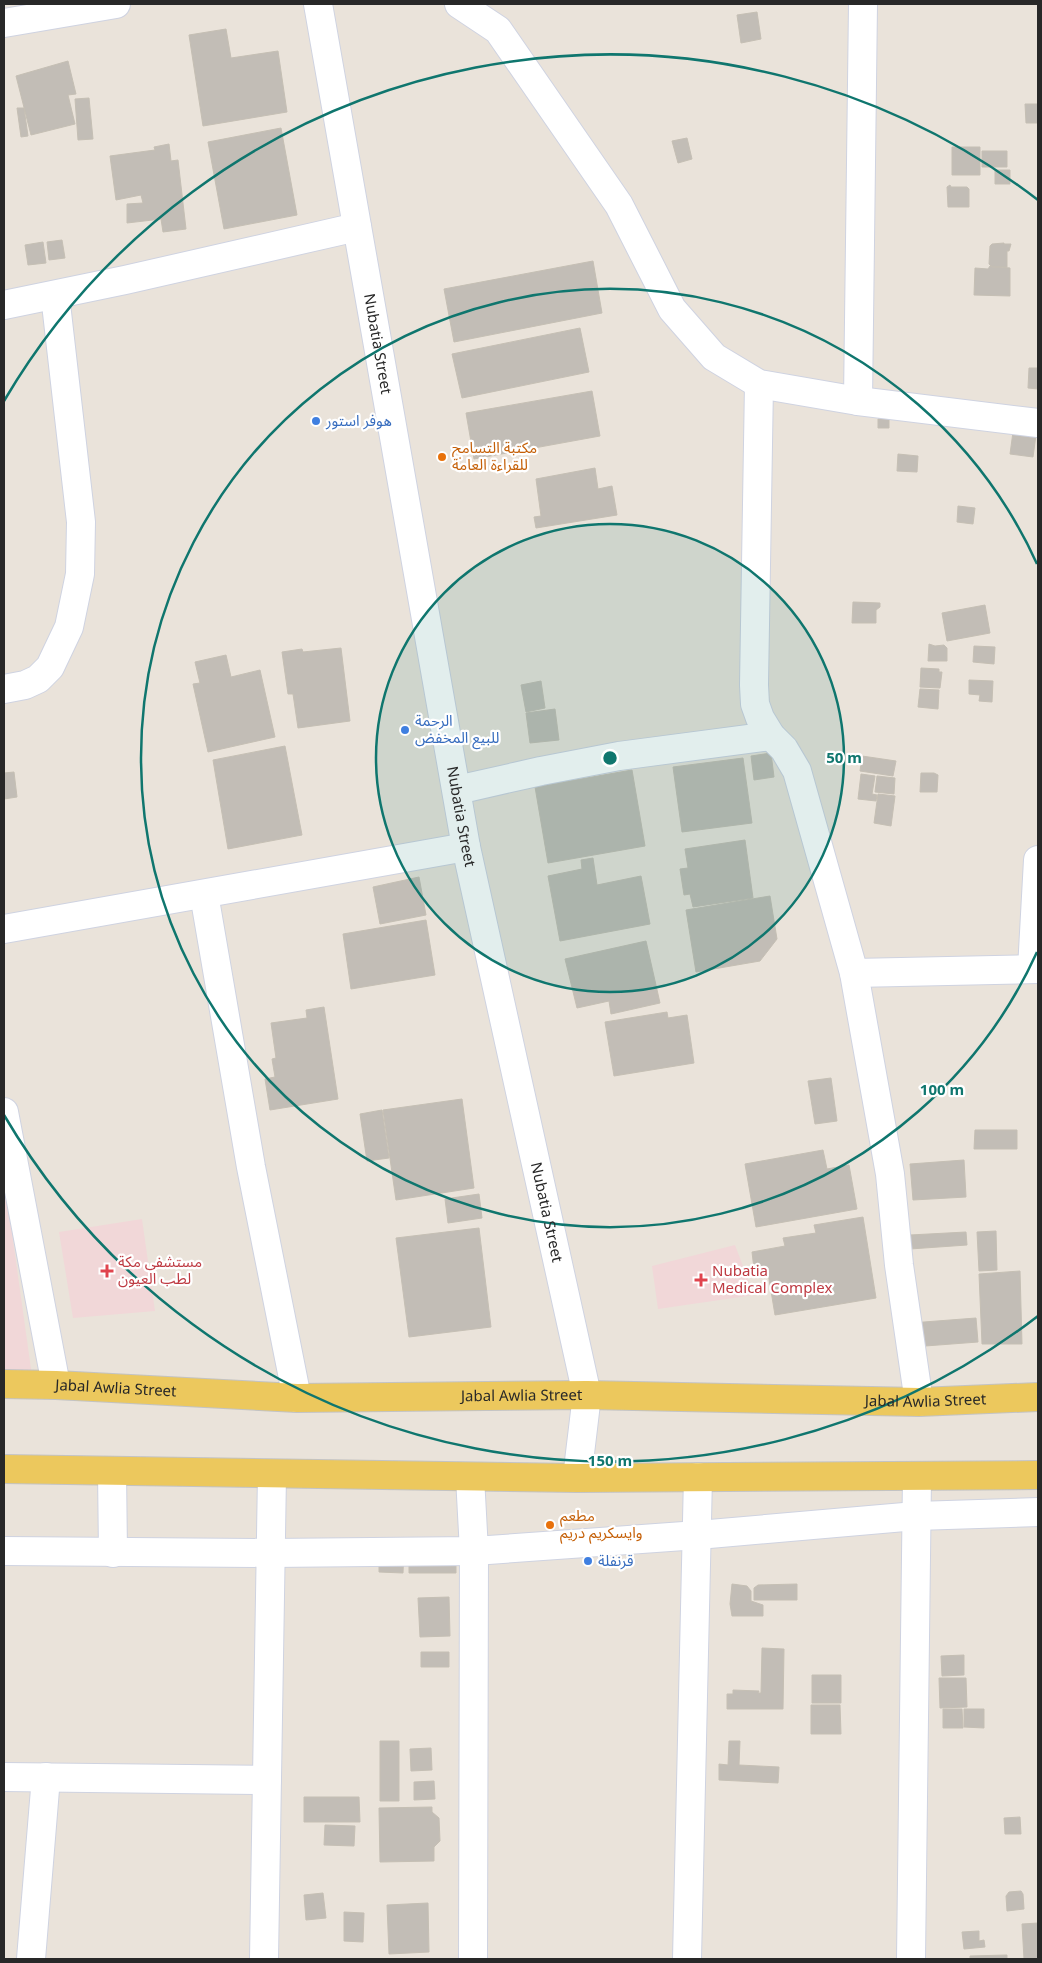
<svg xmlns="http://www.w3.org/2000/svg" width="1042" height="1963" font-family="'Noto Sans','Noto Sans Arabic',sans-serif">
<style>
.medical{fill:#f1d7d8}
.building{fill:#c2bdb6;stroke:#c5bfb4}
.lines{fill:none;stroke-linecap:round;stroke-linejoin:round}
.minor-casing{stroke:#cfd3e1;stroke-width:30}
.major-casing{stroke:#c3c3c3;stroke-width:30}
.minor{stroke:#fff;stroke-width:28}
.major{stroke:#ecc85d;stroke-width:28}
.ring{fill:none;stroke:#0f766e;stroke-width:2.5}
.shop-dot{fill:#3f7fe0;stroke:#fff;stroke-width:2}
.food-dot{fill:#e8710a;stroke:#fff;stroke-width:2}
.health-dot{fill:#e0444e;stroke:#fff;stroke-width:2}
.labels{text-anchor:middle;stroke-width:4.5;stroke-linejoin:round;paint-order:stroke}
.street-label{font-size:15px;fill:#282828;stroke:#fff}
.shop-label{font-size:15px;fill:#366cbe;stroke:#fff;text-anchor:start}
.food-label{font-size:15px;fill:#c56008;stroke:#fff;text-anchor:start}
.health-label{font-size:15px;fill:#be3a42;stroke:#fff;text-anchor:start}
.centre{fill:#0f766e;stroke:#fff;stroke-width:2.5}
.ring-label{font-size:15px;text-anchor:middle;font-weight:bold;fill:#0f766e;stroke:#fff;stroke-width:4.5;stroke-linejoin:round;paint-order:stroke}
</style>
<rect width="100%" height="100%" fill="#eae3da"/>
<path class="medical" d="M5,1183L32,1376L4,1375Z
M142,1219L155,1311L73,1318L59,1232Z
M735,1245L754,1295L658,1309L652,1266Z"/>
<path class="building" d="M757,12L761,39L741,43L737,15Z
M226,29L231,58L278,51L287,112L203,126L189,35Z
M68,61L76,94L68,95L75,124L31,135L16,76Z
M89,98L93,139L78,140L75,99Z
M1025,104H1038V123H1026Z
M17,108H24L28,136L21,137Z
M281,128L297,215L224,229L208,142Z
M687,138L692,159L678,163L672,141Z
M169,144L171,161L178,160L186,229L163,232L161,219L127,223V204L143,203L141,195L116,200L110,156L155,150L154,147Z
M952,147H980V175H952Z
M982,151H1007V167H982Z
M995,170H1010V184H995Z
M950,185L951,187H967L969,189V207H948L947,187Z
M62,240L65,258L49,260L47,242Z
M43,242L46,263L28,265L25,245Z
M1004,243V244H1011L1009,251H1007V267H992L989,264L990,246L992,244Z
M593,261L602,313L454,342L444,289Z
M990,266L1010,268V296L974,295L975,268L988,269Z
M580,328L589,372L462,398L452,354Z
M1029,368H1038V389L1028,388Z
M592,391L600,436L474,459L466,413Z
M878,419H889V428H878Z
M1013,432L1036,435L1033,457L1010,454Z
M898,454L918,456L917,472L897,471Z
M595,468L598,489L612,486L617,515L536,528L534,517L541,516L536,479Z
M958,506L975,508L973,524L957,522Z
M853,602L880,603V607L876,610V623H852Z
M985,605L990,633L947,641L942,613Z
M929,644L935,646L944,645L947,648V661H928Z
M974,646L995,647L994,664L973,662Z
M341,648L350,721L298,728L293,694H288L282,652L302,649L303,652Z
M226,655L231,677L260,670L275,737L208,752L193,684L200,683L195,662Z
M921,668L939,669V672H942L940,688L920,687Z
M969,680L993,681L992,702L979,701L980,695L969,694Z
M541,681L545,708L526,712L521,685Z
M920,689L939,690L938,709L918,707Z
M555,709L559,740L530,743L526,713Z
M285,746L302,835L228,849L213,760Z
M771,753L774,777L754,780L751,756Z
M862,756L896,761L893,776L860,771Z
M743,758L752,823L682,832L673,767Z
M632,770L645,846L548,863L535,787Z
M14,772L17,797L4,799V773Z
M921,773H934L938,775L937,792H920Z
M861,774L875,776L872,794L877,795L876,801L858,799Z
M877,776L895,778L894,794L875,792Z
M878,794L895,796L891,826L874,823Z
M745,840L753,898L693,907L690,894L684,895L680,869L688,868L685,849Z
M593,858L597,885L641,876L650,924L560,941L548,876L582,869L581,860Z
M419,877L426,915L380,924L373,887Z
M770,896L777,939L760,961L696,972L686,910Z
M426,920L435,975L351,989L343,934Z
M646,941L660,1003L611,1014L609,1001L577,1008L565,959Z
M324,1007L338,1099L270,1110L265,1079L275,1077L272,1059L276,1058L271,1023L307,1018L306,1010Z
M667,1012L668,1018L687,1015L694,1063L614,1076L605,1022Z
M831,1078L837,1121L815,1124L808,1081Z
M462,1099L474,1188L396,1200L383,1110Z
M382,1110L389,1158L367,1161L360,1114Z
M975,1130H1017V1149H974Z
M823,1150L827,1169L849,1165L857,1209L756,1227L745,1164Z
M964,1160L966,1197L913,1200L910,1164Z
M479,1194L482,1218L448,1223L445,1199Z
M863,1217L876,1298L775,1315L767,1267L754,1269L752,1252L785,1246L783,1238L816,1233L814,1225Z
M479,1228L491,1327L409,1337L396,1238Z
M996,1231L997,1270L979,1271L977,1232Z
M966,1232L967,1245L910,1249V1235Z
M1020,1271L1022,1344H982L979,1274Z
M976,1318L978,1342L912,1347L911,1323Z
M379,1549H404L403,1573L379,1572Z
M409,1551H456V1573H409Z
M732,1584L747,1586L751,1591V1601L763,1605V1616H732L730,1604Z
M797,1584V1600H754V1588L758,1585Z
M449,1597L450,1636L420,1637L418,1598Z
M762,1648L784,1649L783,1709H727V1694H733V1690L759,1691L758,1693H761Z
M421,1652H449V1667H421Z
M964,1655V1675L942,1676L941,1656Z
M812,1675H841V1703H812Z
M939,1678H966L967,1707L940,1708Z
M811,1705H840L841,1734H811Z
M943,1709H962L963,1728H943Z
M964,1709H984V1728L964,1727Z
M380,1741H399V1801H380Z
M729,1741H740L739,1765L779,1767L778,1783L719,1780V1764L728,1765Z
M431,1748L432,1770L411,1771L410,1749Z
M434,1781L435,1799L414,1800V1782Z
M304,1797H359L360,1822H304Z
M432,1807V1812L439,1818L440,1841L434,1847V1861L380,1862L379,1808Z
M1020,1817L1021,1834H1005L1004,1818Z
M325,1825L355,1826L354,1846L324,1845Z
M1021,1891L1023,1894L1024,1909L1007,1911L1006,1896L1009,1892Z
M323,1893L326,1918L306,1920L304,1895Z
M428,1903L429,1952L389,1954L387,1905Z
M344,1912L364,1913L363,1942L344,1941Z
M1038,1923V1959H1024L1022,1924Z
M979,1931V1941L984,1940L985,1947L964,1949L962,1932Z
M1007,1955V1959H970V1956Z"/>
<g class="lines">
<defs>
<g id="minor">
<path id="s1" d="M318,4L466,847L587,1395L577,1478"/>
<path d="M459,4L498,30L619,205L672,309L714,357L759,384L858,401L1038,423"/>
<path d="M4,23L116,4"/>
<path d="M4,305L125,280L357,227"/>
<path d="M759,384L754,685L755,704L760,718L771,736L784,749L797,771L854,973L890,1174L899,1265L919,1402"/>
<path d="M858,401L863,4"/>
<path d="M4,689L25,685L38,679L50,667L69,627L80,574L81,522L55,295"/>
<path d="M457,790L541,771L619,756L771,736"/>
<path d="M204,894L251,1167L297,1398"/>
<path d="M4,929L466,847"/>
<path d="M1032,969L1038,860"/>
<path d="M854,973L1038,969"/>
<path d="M4,1112L56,1385"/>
<path d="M112,1471L113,1553"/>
<path d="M470,1477L474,1551L473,1959"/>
<path d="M4,1551L271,1553L474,1551L698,1535L916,1516L1038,1512"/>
<path d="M4,1777L267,1780"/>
<path d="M31,1959L46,1777"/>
<path d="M264,1959L272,1475"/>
<path d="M687,1959L698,1477"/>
<path d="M911,1959L917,1477"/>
</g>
<g id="major">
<path id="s2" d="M4,1384L56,1385L297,1398L587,1395L919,1402L1038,1397"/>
<path d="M4,1469L577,1478L1038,1475"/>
</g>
</defs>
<use href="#minor" class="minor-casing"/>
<use href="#major" class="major-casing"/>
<use href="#minor" class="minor"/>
<use href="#major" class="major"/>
</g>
<circle cx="610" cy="758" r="234" fill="#0f766e" fill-opacity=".12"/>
<g class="ring">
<circle cx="610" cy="758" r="234"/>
<path d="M1037 952A469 469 0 1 1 1037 564"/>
<path d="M1038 1316A703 703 0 0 1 4 1115M4 401A703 703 0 0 1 1038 200"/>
</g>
<g class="shop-dot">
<circle cx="316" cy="421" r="5"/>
<circle cx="405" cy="730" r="5"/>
<circle cx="588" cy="1561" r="5"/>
</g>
<g class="food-dot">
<circle cx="442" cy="457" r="5"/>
<circle cx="550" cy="1525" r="5"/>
</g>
<g class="health-dot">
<path d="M104.5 1263.5h5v5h5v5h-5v5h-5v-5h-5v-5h5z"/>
<path d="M698.5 1272.5h5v5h5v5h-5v5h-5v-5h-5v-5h5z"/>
</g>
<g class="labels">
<g class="street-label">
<text dy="5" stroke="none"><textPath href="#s1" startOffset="345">Nubatia Street</textPath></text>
<text dy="5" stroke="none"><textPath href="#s1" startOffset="825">Nubatia Street</textPath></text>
<text dy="5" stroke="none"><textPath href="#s1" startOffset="1230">Nubatia Street</textPath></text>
<text dy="5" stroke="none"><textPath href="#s2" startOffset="112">Jabal Awlia Street</textPath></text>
<text dy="5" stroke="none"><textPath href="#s2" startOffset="518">Jabal Awlia Street</textPath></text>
<text dy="5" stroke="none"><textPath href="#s2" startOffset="922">Jabal Awlia Street</textPath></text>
</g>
<g class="shop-label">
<text x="326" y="426">هوفر استور</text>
<text x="415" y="726">الرحمة<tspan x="415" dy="17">للبيع المخفض</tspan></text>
<text x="598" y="1566">قرنفلة</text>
</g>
<g class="food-label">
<text x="452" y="453">مكتبة التسامح<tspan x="452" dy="17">للقراءة العامة</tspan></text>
<text x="560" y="1521">مطعم<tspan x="560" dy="17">وايسكريم دريم</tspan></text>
</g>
<g class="health-label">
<text x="118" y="1267">مستشفى مكة<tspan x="118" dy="17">لطب العيون</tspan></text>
<text x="712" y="1276">Nubatia<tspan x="712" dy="17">Medical Complex</tspan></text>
</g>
</g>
<circle cx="610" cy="758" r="8" class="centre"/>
<g class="ring-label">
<text x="844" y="763">50 m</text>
<text x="942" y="1095">100 m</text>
<text x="610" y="1466">150 m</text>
</g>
<rect width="1042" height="1963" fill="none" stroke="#282828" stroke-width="10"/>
</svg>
